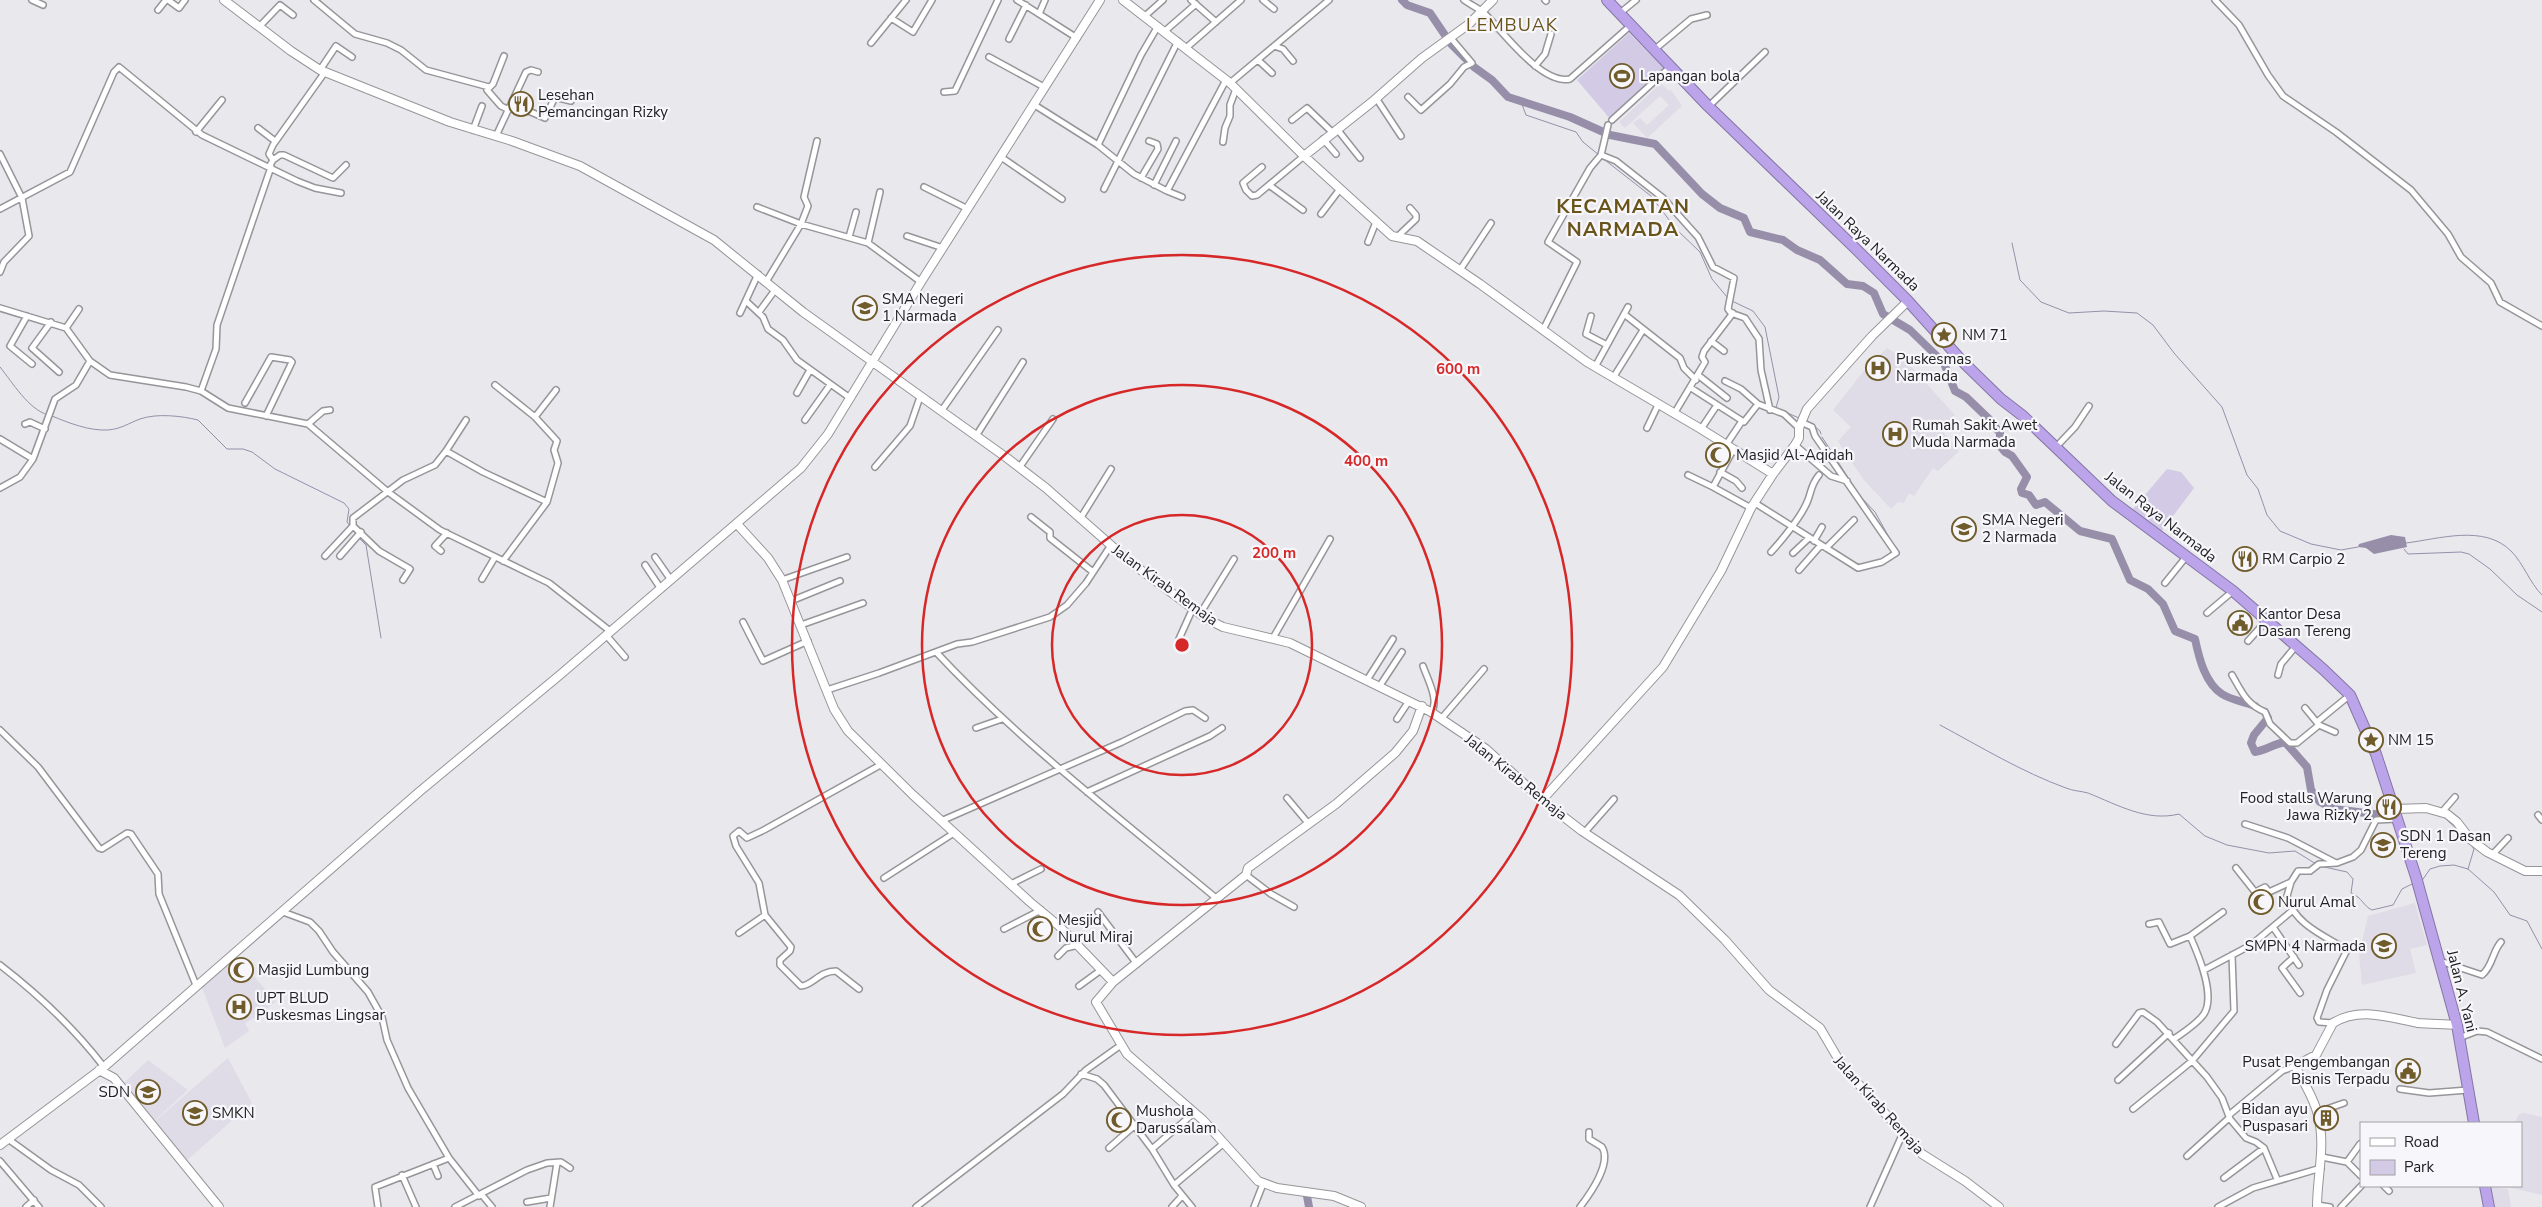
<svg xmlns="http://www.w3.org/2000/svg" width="2542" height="1207" font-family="'Nunito Sans',sans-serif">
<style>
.built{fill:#dfdce7}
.green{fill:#d3cbe6}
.water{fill:#978faa}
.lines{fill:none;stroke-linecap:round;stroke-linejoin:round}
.stream{stroke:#978faa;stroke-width:1}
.river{stroke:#978faa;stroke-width:8}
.street-casing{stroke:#969599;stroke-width:8}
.secondary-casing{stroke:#969599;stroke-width:10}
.highway-casing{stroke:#8576a4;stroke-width:12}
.street{stroke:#fff;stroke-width:5}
.secondary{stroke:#fff;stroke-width:8}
.highway{stroke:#bba4ea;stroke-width:10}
.ring{fill:none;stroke:#d62828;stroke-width:2.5}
.labels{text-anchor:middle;stroke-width:4.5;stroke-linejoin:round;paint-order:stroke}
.poi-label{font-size:15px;fill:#212122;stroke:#f7f6fa;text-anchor:start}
.street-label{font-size:15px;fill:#212122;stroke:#f7f6fa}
.quarter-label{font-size:18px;letter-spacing:1px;fill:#685318;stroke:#f7f6fa}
.district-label{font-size:20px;font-weight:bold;letter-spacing:1px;fill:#685318;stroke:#f7f6fa}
.centre{fill:#d62828;stroke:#f7f6fa;stroke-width:2.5}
.ring-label{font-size:15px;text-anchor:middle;font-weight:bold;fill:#d62828;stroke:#f7f6fa;stroke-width:4.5;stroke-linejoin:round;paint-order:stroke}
</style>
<rect width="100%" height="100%" fill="#e9e8ed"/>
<path class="built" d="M1661,83L1669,91L1671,90L1682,106L1647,138L1633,123L1640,118L1647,125L1669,105L1660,96L1625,128L1619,122Z
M1887,348L1904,359L1955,415L1940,428L1959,451L1938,471L1933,468L1914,496L1909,493L1904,503L1898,502L1891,509L1864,480L1846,454L1838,441L1851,427L1833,410L1862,373Z
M2415,903L2427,945L2410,949L2416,973L2362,985L2359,955L2368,916Z
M230,962L242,976L249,971L276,1001L261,1014L245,1023L249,1031L225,1048L202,987Z
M228,1058L252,1103L186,1161L154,1122Z
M148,1060L188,1090L153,1122L124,1083Z
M2524,1113L2542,1117V1195L2504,1186H2521V1123H2515L2519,1114Z
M2487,1186L2508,1189L2511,1207H2491Z"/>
<path class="green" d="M1629,33L1668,72L1611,120L1577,80Z
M2167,469L2181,472L2194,488L2161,532L2133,509Z"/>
<path class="water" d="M2391,535L2405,537L2407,547L2374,554L2366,548L2358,547L2359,544Z"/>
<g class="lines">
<path class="stream" d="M1521,102L1526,115L1576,132L1583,142L1599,155
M1601,157L1651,196L1676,229L1700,252L1712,279L1727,297
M2012,243L2020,280L2041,302L2069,313L2104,311L2137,313L2153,325L2174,353L2222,407L2247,475L2258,489L2267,515L2280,531L2311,544L2341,550L2358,547
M1732,301L1753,311L1765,327L1779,397L1776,408L1799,418
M0,367C13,383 28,409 48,415
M52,416C69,423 89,431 108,430C121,429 129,423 140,419C157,413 182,416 198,420L227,449H243L252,452L275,469L344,503L349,509L347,522L351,527
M1814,426L1820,431L1821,434
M1822,437L1860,496L1875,512L1890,539
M359,538L366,545L381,638
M2406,543C2439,539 2484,524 2511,551C2524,564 2529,582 2542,595
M2404,549L2408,554L2461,552L2469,554L2490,569L2517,595L2542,612
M1940,725C1981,747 2022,772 2066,788C2073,791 2081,791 2088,793C2118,805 2147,822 2179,814L2205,836L2227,845L2269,853L2295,851L2316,864
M2444,817L2461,833
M2320,866L2347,872L2353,879L2351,893C2363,898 2363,906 2372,910L2393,905L2402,889L2412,884
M2468,869L2474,849L2470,843
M2421,882L2430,869L2440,866L2454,865L2468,869L2494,892L2510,915L2527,921L2542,949"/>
<path class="river" d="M1402,0L1407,5L1430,13L1451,44L1474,67L1492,80L1508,97L1570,117L1610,135L1655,144L1702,194L1720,208L1744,218L1750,232L1783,240L1797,250L1820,260L1847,284L1863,286L1874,293L1883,314L1910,330L1944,363L1955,391L1966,397L1989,419L2000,433V446L2005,452L2012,456L2027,477L2021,489L2022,493L2029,495L2036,505L2045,502L2080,531L2112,539L2130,580L2148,589L2163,604L2175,631L2195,639C2199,658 2205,683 2222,694C2231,700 2245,702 2255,706
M2265,712L2268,718L2254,735L2251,743L2255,752C2266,750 2274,744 2285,742L2307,767L2311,790L2320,802L2334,809L2389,816
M1307,1196L1309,1207"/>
<defs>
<path id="street" d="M32,0L43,5
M168,0L179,8L185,0
M314,0L355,34L387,43L401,50L426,70L489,87
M1017,0L1077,38
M1191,0L1216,22
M1263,0L1274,9
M1464,0C1471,5 1478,8 1484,13C1503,31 1541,85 1570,79L1630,26
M1545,0L1546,1
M2215,0L2239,25L2268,75L2283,96L2336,132L2411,190L2448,234L2461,257L2491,283L2500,302L2542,326
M158,10L166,0
M1620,13L1636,0
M1039,14L1045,0
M1145,16L1163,0
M891,18L913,32L932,0
M259,27L280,5L293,15
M1165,31L1196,4
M1009,39L1026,5
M871,43L906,0
M1274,46L1283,49L1293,61
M1186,48L1241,0
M1654,50L1691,19L1707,15
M504,56L493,84L487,90L501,106L509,110
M989,57L1044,87
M1258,60L1272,73
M1535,66L1545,54L1551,34
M320,70L336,46L352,57
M1230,83L1329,0
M944,92L955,91L998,0
M1408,97L1421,110L1450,84L1464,67L1472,63L1450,37
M1376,98L1401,136
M512,104L545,118L555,97L571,101
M1033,104L1098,145L1134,174L1167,191L1226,80
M1709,106L1765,52
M1292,120L1307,108L1332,132
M1612,120L1670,67
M1608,125L1601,155L1616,161L1663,198L1698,237L1713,267L1734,278L1728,309L1731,313L1745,318L1759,339L1761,370L1770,410
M258,128L275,141
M1337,129L1360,158
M473,130L482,106
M196,132L222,100
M496,136L526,72L531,70L538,72
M1323,139L1336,154
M1223,142L1225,128L1230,116V105L1236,89
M1098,145L1141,55L1158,26
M0,154L22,198L29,236L4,262L0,272
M1001,157L1062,199
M273,160L280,155H284L333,178L346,165
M269,167L273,160L269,154L273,145L325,72
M1262,167L1243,183L1246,190L1252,196L1257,195L1304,156
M1141,178L1158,149L1157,144L1149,141
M1154,185L1176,141
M1269,185L1303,210
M924,187L968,209
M1104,189L1178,41
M1167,191L1182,197
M757,207L801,224L868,243L921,282
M0,209L70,172L114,72L119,67L202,135L297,181L315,188L341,193
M1321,214L1340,189
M907,236L943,248
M849,237L856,212
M1397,237L1416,219V215L1410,208
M1368,242L1376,222
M868,243L880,192
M1460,270L1491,223
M766,282L801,224L808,206L804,197L817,141
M746,301L763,317L768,329L783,340L797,360L850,398
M0,308L66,328L90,361L110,375L186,387L201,391L228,408L308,424L388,492L440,530L549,583L610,631
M759,312L775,290
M740,313L758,274
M1624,314L1680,358L1684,368L1696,380
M27,316L10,346L32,364
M1591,316L1586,334L1607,345
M51,322L32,348L59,372
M66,328L79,309
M1543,330L1577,262L1548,242L1590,168L1601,155
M1711,341L1724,351
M1595,367L1628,307
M1698,375L1727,398
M1613,378L1643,330
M1725,381L1741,389L1758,404
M495,385L535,417L557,441L554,450L558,463L547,502L503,561
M1691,388L1744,422L1758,404L1784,414L1799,428
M201,391L216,349L217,325L271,167
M797,393L810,370
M245,403L271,357L290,360L292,362L266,416
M942,410L998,330
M1674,414L1705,362L1702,357L1704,351L1733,313
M535,417L556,390
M805,420L830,385
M25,424L30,422L45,429
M308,424L323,411L330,410
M1647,428L1658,405
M1701,429L1717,405
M976,436L1023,362
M0,439L33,459L55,399L76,385L90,361
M1726,445L1742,421
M1795,445L1831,476L1847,481
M2056,447L2075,427L2089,406
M1733,450L1713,487L1751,508
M446,451L466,420
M875,467L910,426L920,397
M1019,468L1053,419
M1720,472L1736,481L1742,488
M1688,475L1713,487
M0,488L20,477L33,459
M1755,503L1858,568L1882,562L1896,553L1815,436L1812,427L1801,422
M1031,517L1050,532V538L1093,572
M1080,519L1111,469
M1814,541L1822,527
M1826,548L1854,520
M441,551L435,546L447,533
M1771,552C1782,540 1802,516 1808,500C1812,489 1811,485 1819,475
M1793,553L1809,538
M325,556L353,526
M340,556L361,532
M655,557L671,580
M645,565L661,589
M1799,570L1821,545
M482,579L495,557
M403,580L410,569L379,551L353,526V518L403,480L435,465L446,451L483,472L547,502
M782,580L847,557
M2165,583L2186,557
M791,601L840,581
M2207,613L2233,591
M1200,614L1234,559
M743,622L763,661L808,641
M801,625L863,603
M606,635L625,657
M1273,638L1330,539
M1179,639L1193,608
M2248,641L2267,620
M936,652C1021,743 1120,818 1216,898
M1423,666C1427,678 1440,701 1431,712
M2232,675C2242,692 2246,704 2265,712L2270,724L2290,743H2297L2319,725
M2278,675L2281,664L2296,646
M1367,680L1393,639
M1379,687L1402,652
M827,690L879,673L957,644L972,642L1050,617L1067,605L1086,583L1111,545
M2305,708L2319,725L2335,732
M1397,719L1409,701
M1441,719L1484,669
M2317,722L2350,695
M976,728L1002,719
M0,730L38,767L99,848L102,849L127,833L131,834L158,874L159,894L196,985
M1087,792L1210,736L1222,728
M1287,798L1308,823
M2442,812L2455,797
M2538,815L2542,820
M941,821L1122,742L1185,711L1193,710L1205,718
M2245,824L2288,838L2336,863
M1584,833L1614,799
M2493,854L2508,838
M2236,868L2255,892L2265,887L2269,892L2291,882
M1246,875L1271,894L1294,907
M884,878L954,833
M1011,884L1041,869
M283,912L310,922L319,931L333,952L368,992L382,1017L387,1040L408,1088L449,1158L479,1196
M1098,912L1137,964
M2149,924L2159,922L2170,944L2190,936L2223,912
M2273,927L2299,965
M1004,929L1041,910
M739,933L765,915
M2339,945C2318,933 2293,921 2287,896L2291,882L2298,871H2310L2319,864L2337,863L2353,857L2361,850L2376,820L2397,819
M1058,956L1066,948L1078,945
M2294,957L2282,968L2300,993
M2440,961L2482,975C2493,966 2492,952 2501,942
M0,965C39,995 74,1028 104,1067
M2204,970L2251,945L2293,910
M1079,986L1101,970
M859,989L836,971C819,971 812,986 801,986L780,965V960L790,951L791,947L765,915L759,883L736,846L733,836L739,831L747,838L764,830L882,764
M2333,1023L2319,1022L2317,1018L2327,990L2346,952
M2459,1038L2477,1031L2487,1032L2542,1059
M2174,1039C2184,1032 2197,1024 2204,1014C2216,995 2198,954 2190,936
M2116,1044L2139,1013L2143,1012L2157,1022L2207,1077L2222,1098L2230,1119L2246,1138L2256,1142L2264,1148L2277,1179
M1081,1074L1097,1079L1104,1085L1152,1149L1174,1185L1192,1207
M2118,1080L2169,1033
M2400,1089L2429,1093L2468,1090
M2133,1109L2192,1061L2234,1011L2232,955
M2318,1112L2344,1103
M2229,1115L2282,1071L2295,1066
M8,1139L51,1170L79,1185L101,1207
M1109,1148L1134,1126
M1152,1149L1195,1112
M2187,1156L2229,1118
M2322,1157L2347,1162L2360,1144
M0,1161L39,1207
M2347,1162L2361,1176
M433,1164L438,1176
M402,1175L416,1207
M2224,1178L2264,1148
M1174,1185L1224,1143
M2384,1186L2389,1191
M482,1195L492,1207
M527,1202L551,1198
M2317,1205L2330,1207
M26,1207L34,1200
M378,1207L375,1187L449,1158
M455,1207L527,1170L547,1163L561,1162L570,1168
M550,1207L557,1163
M916,1207L1063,1094L1086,1070L1121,1045
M1172,1207L1182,1196
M1254,1207L1263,1184
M1580,1207C1590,1194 1612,1163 1602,1147L1589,1139V1132
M1870,1207L1903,1133
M2218,1207L2253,1188L2321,1168
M2341,1207L2361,1186"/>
<path id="secondary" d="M224,0L291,51L320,70L450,122L512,141L580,166L714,240L803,312L1007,458L1046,488L1130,562L1207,619L1223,627L1290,643L1431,712L1486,749L1542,800L1582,831L1679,895L1725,940L1769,990L1820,1028L1843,1067L1922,1154L1965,1181L1999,1207
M1123,0L1230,83L1304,156L1392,236L1417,241L1480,284L1587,362L1701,429L1773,474
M1304,156L1372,102L1422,58L1469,24L1493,0
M737,524L768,558L782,580L834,709L848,731L913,795L1030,902L1059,926L1113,982
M1542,800L1663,667L1721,571L1751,508L1773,474L1795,445L1799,438V428L1807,409L1872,336L1908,301
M2395,809L2426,808L2447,814L2457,822L2470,839L2487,852L2525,871H2542
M99,1070L114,1078L219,1207
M0,1145L104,1067L419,792L561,674L801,468L828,434L921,282L1100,0
M1361,1207L1334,1196L1277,1188L1258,1181L1203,1120L1127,1054L1096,1002L1113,982L1246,875L1248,868L1336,804L1395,753L1413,731L1422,706
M2317,1207C2317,1176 2326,1146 2318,1115C2314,1098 2303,1081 2295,1066L2316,1055L2333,1023C2360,1006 2390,1018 2418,1023C2431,1024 2444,1024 2457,1025"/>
<path id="highway" d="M1607,0L1708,106L1857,250L1908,301L1962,361L2001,399L2023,416L2112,501L2233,591L2324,670L2350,695L2376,754L2416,877L2457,1025L2474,1123
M2485,1186L2489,1207"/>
</defs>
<use href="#street" class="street-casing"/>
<use href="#secondary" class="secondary-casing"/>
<use href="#highway" class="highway-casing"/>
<use href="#street" class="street"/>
<use href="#secondary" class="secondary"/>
<use href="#highway" class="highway"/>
</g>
<g class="ring">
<circle cx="1182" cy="645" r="130"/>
<circle cx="1182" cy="645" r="260"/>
<circle cx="1182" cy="645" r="390"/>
</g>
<defs>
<symbol id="stadium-ring" viewBox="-11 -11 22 22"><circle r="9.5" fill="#f7f6fa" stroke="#6f5c2a" stroke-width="1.5"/><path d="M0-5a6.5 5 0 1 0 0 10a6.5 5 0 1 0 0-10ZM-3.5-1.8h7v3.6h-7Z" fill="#6f5c2a"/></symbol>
<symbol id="restaurant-ring" viewBox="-11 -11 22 22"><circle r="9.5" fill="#f7f6fa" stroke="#6f5c2a" stroke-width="1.5"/><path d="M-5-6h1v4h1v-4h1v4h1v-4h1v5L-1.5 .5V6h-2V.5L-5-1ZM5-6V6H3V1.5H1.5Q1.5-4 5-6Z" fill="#6f5c2a"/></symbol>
<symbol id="school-ring" viewBox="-11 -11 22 22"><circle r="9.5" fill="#f7f6fa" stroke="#6f5c2a" stroke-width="1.5"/><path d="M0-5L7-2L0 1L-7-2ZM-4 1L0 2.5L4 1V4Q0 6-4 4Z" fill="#6f5c2a"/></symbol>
<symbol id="sight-ring" viewBox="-11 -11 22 22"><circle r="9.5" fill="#f7f6fa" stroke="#6f5c2a" stroke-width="1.5"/><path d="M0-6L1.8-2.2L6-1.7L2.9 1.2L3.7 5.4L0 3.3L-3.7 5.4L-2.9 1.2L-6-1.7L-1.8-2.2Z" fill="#6f5c2a"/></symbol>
<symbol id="hospital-ring" viewBox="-11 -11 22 22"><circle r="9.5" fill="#f7f6fa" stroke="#6f5c2a" stroke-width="1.5"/><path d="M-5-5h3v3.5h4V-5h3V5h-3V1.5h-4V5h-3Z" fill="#6f5c2a"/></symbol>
<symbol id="mosque-ring" viewBox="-11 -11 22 22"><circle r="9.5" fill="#f7f6fa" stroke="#6f5c2a" stroke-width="1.5"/><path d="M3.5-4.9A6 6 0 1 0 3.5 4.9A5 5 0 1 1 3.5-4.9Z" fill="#6f5c2a"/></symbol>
<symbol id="civic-ring" viewBox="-11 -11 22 22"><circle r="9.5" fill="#f7f6fa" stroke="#6f5c2a" stroke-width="1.5"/><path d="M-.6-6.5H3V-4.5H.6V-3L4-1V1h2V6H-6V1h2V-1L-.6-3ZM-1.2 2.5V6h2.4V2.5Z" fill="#6f5c2a"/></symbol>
<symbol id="building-ring" viewBox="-11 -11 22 22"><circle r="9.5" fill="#f7f6fa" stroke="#6f5c2a" stroke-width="1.5"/><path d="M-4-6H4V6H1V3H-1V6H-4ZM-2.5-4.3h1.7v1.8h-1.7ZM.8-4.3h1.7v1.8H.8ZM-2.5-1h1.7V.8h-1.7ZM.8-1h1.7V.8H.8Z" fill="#6f5c2a"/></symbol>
</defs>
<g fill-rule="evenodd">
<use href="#stadium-ring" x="1608" y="62" width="28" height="28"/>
<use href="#restaurant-ring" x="507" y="90" width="28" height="28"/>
<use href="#school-ring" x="851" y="294" width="28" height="28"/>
<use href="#sight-ring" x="1930" y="321" width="28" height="28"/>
<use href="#hospital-ring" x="1864" y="354" width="28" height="28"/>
<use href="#hospital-ring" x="1881" y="420" width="28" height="28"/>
<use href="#mosque-ring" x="1704" y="441" width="28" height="28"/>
<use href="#school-ring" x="1950" y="515" width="28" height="28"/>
<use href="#restaurant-ring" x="2231" y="545" width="28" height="28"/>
<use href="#civic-ring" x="2226" y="609" width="28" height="28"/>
<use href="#sight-ring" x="2357" y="726" width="28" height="28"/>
<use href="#restaurant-ring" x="2375" y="793" width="28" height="28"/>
<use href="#school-ring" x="2369" y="831" width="28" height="28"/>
<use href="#mosque-ring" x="2247" y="888" width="28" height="28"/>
<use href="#mosque-ring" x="1026" y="915" width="28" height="28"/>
<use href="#school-ring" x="2370" y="932" width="28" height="28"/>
<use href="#mosque-ring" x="227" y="956" width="28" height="28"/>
<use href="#hospital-ring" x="225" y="993" width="28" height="28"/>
<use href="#civic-ring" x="2394" y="1057" width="28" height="28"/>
<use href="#school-ring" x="134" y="1078" width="28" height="28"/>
<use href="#school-ring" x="181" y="1099" width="28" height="28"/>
<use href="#building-ring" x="2312" y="1104" width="28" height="28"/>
<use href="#mosque-ring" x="1105" y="1106" width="28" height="28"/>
</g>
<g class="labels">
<g class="poi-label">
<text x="1640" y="81">Lapangan bola</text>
<text x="538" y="100">Lesehan<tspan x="538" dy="17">Pemancingan Rizky</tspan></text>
<text x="882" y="304">SMA Negeri<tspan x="882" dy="17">1 Narmada</tspan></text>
<text x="1962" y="340">NM 71</text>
<text x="1896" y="364">Puskesmas<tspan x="1896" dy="17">Narmada</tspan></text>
<text x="1912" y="430">Rumah Sakit Awet<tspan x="1912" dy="17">Muda Narmada</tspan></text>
<text x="1736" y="460">Masjid Al-Aqidah</text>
<text x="1982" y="525">SMA Negeri<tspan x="1982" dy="17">2 Narmada</tspan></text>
<text x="2262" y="564">RM Carpio 2</text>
<text x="2258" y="619">Kantor Desa<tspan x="2258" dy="17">Dasan Tereng</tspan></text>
<text x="2388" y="745">NM 15</text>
<text x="2372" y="803" text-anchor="end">Food stalls Warung<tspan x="2372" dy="17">Jawa Rizky 2</tspan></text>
<text x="2400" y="841">SDN 1 Dasan<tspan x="2400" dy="17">Tereng</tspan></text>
<text x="2278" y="907">Nurul Amal</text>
<text x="1058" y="925">Mesjid<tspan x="1058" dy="17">Nurul Miraj</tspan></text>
<text x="2366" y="951" text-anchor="end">SMPN 4 Narmada</text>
<text x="258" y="975">Masjid Lumbung</text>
<text x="256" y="1003">UPT BLUD<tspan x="256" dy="17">Puskesmas Lingsar</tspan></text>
<text x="2390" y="1067" text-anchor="end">Pusat Pengembangan<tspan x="2390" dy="17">Bisnis Terpadu</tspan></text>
<text x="130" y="1097" text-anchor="end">SDN</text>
<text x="2308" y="1114" text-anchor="end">Bidan ayu<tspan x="2308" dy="17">Puspasari</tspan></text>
<text x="1136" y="1116">Mushola<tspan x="1136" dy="17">Darussalam</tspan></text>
<text x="212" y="1118">SMKN</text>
</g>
<g class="street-label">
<text transform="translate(1868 241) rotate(44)" y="5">Jalan Raya Narmada</text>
<text transform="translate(2161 517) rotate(38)" y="5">Jalan Raya Narmada</text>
<text transform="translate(1165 585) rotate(36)" y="5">Jalan Kirab Remaja</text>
<text transform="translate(1516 777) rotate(39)" y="5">Jalan Kirab Remaja</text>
<text transform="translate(2462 991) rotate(76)" y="5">Jalan A. Yani</text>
<text transform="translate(1879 1105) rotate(48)" y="5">Jalan Kirab Remaja</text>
</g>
<g class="quarter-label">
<text x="1512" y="31">LEMBUAK</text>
</g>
<g class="district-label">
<text x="1623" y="213">KECAMATAN<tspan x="1623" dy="23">NARMADA</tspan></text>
</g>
</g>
<circle cx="1182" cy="645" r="8" class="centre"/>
<g class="ring-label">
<text x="1458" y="374">600 m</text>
<text x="1366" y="466">400 m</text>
<text x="1274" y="558">200 m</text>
</g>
<rect x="2360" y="1122" width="162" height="65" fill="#f7f6fa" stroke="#a1a1a4"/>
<rect x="2370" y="1138" width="25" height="8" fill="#ffffff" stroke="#a1a1a4"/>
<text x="2404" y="1147" font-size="15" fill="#212122">Road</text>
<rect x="2370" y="1160" width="25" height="15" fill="#d3cbe6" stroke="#a1a1a4"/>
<text x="2404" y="1172" font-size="15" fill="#212122">Park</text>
</svg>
